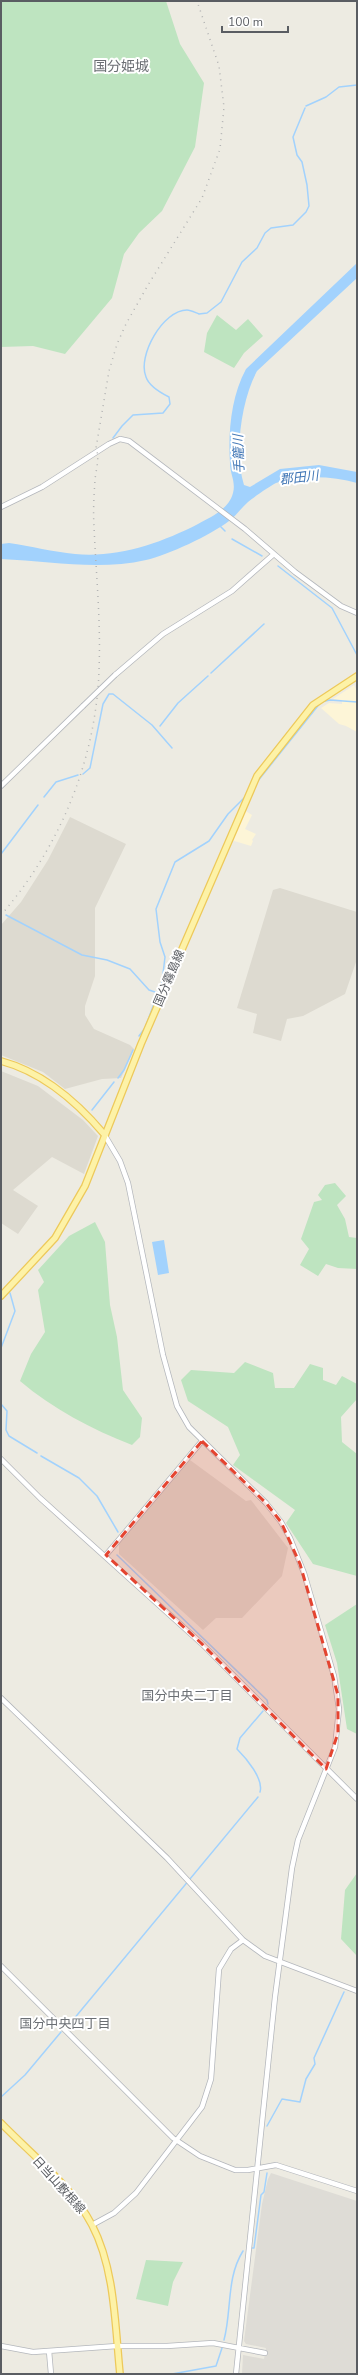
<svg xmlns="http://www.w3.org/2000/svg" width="358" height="2375" font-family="'Nunito Sans','Noto Sans JP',sans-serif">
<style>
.commercial{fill:#fdf5d7}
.industrial{fill:#dedcd6}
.education{fill:#dddad0}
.green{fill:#bee4c0}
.water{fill:#a2d2fd}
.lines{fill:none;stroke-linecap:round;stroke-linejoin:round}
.stream{stroke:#a2d2fd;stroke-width:1.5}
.minor-casing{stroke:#b4b7bc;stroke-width:6}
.major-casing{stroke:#edc95a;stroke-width:8}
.minor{stroke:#fff;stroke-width:4.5}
.major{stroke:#fdf2a7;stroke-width:5.5}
.rail{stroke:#b3b4b4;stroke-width:1.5;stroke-dasharray:1 5;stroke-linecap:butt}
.minor-bridge-casing{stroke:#b4b7bc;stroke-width:6;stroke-linecap:butt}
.minor-bridge{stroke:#fff;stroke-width:4.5}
.marked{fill:#e44430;fill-opacity:0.2;stroke:#e44430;stroke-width:3;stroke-dasharray:8 5;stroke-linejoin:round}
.labels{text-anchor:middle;stroke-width:4;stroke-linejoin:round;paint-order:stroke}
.street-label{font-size:12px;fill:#5a5d62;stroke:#fff}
.water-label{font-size:13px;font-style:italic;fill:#4277b6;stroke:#fff}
.neighbourhood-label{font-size:13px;fill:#6b6f74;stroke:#fff}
.quarter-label{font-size:14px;fill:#6b6f74;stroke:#fff}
</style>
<rect width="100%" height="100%" fill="#edebe2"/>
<path class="commercial" d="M354,685L357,691V732L346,726L339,724L321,708L329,703L342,704V700L333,699Z
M244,810L252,815L245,829L256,834L252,840L253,841L251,846L231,840Z"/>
<path class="industrial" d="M271,2173L357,2201V2374H242L243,2355L264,2359L266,2348L246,2344L244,2341L262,2204L268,2179Z"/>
<path class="education" d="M70,817L126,844L95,908V976L85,1006V1015L94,1029L130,1045L134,1049L121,1078L102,1079L65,1089L43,1072L1,1055V925L21,902L48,860Z
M280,888L357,912V959L345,994L303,1016L287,1019L281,1041L253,1033L257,1014L237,1008L273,890Z
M1,1071L38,1086L83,1120L98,1136L84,1174L52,1157L13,1190L38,1206L18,1234L1,1223Z
M190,1460L246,1501L251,1500L288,1548L282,1576L242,1618H216L203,1630L119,1554V1543Z"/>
<path class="green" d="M1,1H166L180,44L204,83L195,147L162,211L139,233L124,254L112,298L65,354L33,346L1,347Z
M217,315L236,330L248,319L263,336L244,353L234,368L204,352L207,333Z
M335,1183L346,1196L337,1205L345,1219L349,1237L357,1238V1269L338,1268L326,1264L318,1276L300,1265L309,1249L301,1239L314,1202L322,1200L318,1195L325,1185Z
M95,1222L105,1242L110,1305L117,1337L123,1390L142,1418L140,1437L132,1445C91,1429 53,1409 20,1381L31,1354L45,1332L38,1290L44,1282L38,1270L69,1236Z
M245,1362L273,1373L275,1388H294L310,1364L323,1368V1380L336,1385L342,1376L357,1384V1399L341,1417L342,1442L357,1454V1576L313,1564L286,1523L295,1510L233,1465L240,1455L228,1427L188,1401L181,1380L191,1370L234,1373Z
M357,1604V1734L347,1729L337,1663L325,1625Z
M357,1873V1956L341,1939L345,1890Z
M146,2260L183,2262L173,2282L168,2306L136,2299Z"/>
<path class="water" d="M357,263V278L257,371C241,401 234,453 244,485L250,487L280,469L319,465L357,472V483C332,476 301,475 276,483C270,486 254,497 248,502C241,508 236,516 229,521C211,535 168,555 146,560C98,571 50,561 1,559V544L9,543C31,546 53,552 75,554C118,558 161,543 198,524C211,517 229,509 233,493C236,482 230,474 230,463C228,432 231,397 246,369Z
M164,1240L169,1273L158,1275L152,1242Z"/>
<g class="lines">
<path class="stream" d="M306,106L326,97L339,87L357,85
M113,438L122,426L133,415L163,413L170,404L169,397C161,393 149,386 146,377C137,356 163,310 187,310C191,310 196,313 199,314L207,313L221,302L242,262L257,248L265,233L271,228L293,225L306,212L309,206L307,185L302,162L297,155L293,137L305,108
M220,526L225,531
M232,539L262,556
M278,566L332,608L357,655
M357,657V673
M211,673L264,624
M160,726L178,703L208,676
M83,774L90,768L103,704L109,694H113L152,725L172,748
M257,782L321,702L330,700L357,702
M44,797L56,782L78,775
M1,854L38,805
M6,915L82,955L107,960L130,969L149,990L158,993
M139,1036L145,1028L162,982L165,957L160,942L156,909L175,862L209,841L228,814L245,797
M118,1078L124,1070L133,1050
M92,1110L114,1082
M1,1348L15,1311L10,1293
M1,1404L7,1411L6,1430L9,1436L37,1453
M41,1456L79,1478L97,1496L118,1532
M117,1555L267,1700L268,1704
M260,1792C264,1779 246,1758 237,1749L240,1738L263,1711
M68,2026L258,1797
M1,2097L25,2075L61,2032
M267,2126L282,2099L300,2102L306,2079L315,2064L314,2058L344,1992
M252,2248H254L261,2195L264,2192L267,2173
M224,2340C232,2310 226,2278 243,2251
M172,2374L216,2366L222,2348"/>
<defs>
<path id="minor" d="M1,507L42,487L109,444L120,439L129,441L245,529L295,572L341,606L357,613
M115,675L163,634L232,591L274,554
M1,786L83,706
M104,1134L120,1161L128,1183L163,1355L177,1406L189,1427L266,1503L281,1522L290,1538L304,1573L321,1631L334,1676L339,1709L335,1747L298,1840L292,1868L275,1997L236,2374
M1,1459L40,1498L201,1643L357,1799
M106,1555L202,1441
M1,1698L167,1858L243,1940L265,1956L357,1991
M1,1966L173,2138L200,2156L235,2170H248L276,2165L357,2191
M92,2225L114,2213L136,2193L202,2107L211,2079L219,1969L231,1949L243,1940
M1,2346L33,2352L117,2346H167L213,2343L265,2353
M49,2351L51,2374"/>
<path id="major" d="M1,1061C42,1072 77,1102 104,1134
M1,1296L55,1238L85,1186L141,1044L257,776L313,705L357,676
M1,2123C32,2155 71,2185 92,2225C115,2269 115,2325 120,2374"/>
</defs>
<use href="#minor" class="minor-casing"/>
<use href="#major" class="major-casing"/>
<use href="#minor" class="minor"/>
<use href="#major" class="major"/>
<path class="rail" d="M1,915C60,847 96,760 99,670C101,622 96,574 94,526C93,511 94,495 95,480C96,469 100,458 96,448L109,371L117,344L126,324L148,285L202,198L220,149L224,107L219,66L197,1"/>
<defs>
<path id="minor-bridge" d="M83,706L115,675"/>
</defs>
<use href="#minor-bridge" class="minor-bridge-casing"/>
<use href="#minor-bridge" class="minor-bridge"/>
</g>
<path class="marked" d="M202,1441L266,1503L281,1522L300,1564L338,1695V1733L326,1769L201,1643L106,1555Z"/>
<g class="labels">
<g class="street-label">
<text transform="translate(169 978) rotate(-67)" y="4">国分霧島線</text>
<text transform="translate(59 2185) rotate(48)" y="4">日当山敷根線</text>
</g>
<g class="water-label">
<text transform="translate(238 454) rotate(-92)" y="5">手籠川</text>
<text transform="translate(299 477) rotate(-7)" y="5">郡田川</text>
</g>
<g class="neighbourhood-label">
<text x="187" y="1700">国分中央二丁目</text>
<text x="65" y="2028">国分中央四丁目</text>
</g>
<g class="quarter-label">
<text x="121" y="71">国分姫城</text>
</g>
</g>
<rect width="358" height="2375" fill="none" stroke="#5a5d62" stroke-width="4"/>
<path d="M222 26v6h66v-6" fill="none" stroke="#5a5d62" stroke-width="2"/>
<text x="228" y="26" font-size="12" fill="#5a5d62" stroke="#ffffff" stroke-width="3" paint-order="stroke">100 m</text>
</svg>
